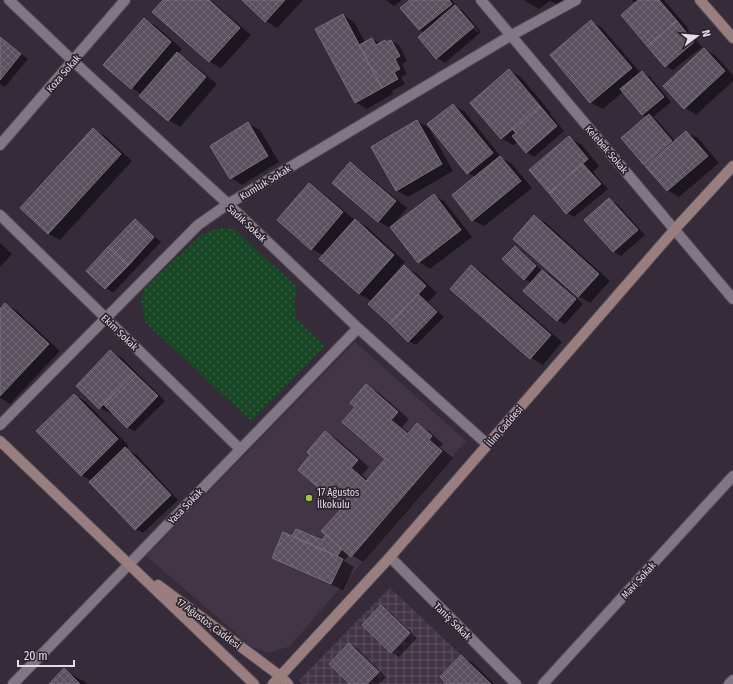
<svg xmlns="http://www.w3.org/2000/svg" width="733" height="684" font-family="'Fira Sans Condensed',sans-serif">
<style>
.built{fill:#423546}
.industrial{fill:url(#industrial-grid)}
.grass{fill:url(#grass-dots)}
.shadow{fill:#0007;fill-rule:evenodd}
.building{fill:url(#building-cross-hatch);stroke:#796e7d}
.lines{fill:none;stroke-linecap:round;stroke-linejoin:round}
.street-casing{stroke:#504953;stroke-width:12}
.secondary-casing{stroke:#504953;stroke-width:12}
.street{stroke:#817684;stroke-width:10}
.secondary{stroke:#997e7d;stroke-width:10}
.poi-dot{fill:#9bcb33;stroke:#2c232f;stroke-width:1.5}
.labels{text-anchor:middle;stroke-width:3.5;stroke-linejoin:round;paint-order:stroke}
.street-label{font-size:10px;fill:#e3dde5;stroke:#2c232f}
.poi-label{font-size:10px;fill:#e3dde5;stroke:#2c232f;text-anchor:start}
</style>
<defs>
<pattern id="industrial-grid" width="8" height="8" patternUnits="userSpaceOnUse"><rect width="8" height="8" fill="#423546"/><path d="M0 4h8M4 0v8" fill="none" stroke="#5d5261"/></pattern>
<pattern id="grass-dots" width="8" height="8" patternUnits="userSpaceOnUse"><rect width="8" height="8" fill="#174724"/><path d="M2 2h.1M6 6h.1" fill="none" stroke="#396144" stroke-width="1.8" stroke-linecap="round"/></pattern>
<pattern id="building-cross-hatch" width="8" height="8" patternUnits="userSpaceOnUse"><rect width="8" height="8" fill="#5a505e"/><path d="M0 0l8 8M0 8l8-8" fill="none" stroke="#726975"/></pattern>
</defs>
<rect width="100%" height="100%" fill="#362c39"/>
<path class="built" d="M355,342L466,441L290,646L269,653L252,647L146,556Z"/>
<path class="industrial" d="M390,588L461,655L491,684H302L299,680Z"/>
<path class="grass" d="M221,227L235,230L297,287L294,303L296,319L325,346L251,421L146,323L141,301L144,289L201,235Z"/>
<path class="shadow" d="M164,0H211L251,35L221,68L210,62L154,12Z
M243,0H303L277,28L266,21Z
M386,0H402L394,6Z
M412,0H452L458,8L463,11L481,32L445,63L437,58L419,37L424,32L419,30ZM461,11L478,31L477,32L460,12Z
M523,0H564L558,5L550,1L539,9Z
M632,0H664L688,28L687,29L702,47L673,70L666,66L636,4Z
M343,15L354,22L365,42L372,39L380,43L385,41L388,43L391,41L399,45L407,61L402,64L407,74L401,77L405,84L392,91L393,94L367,109L355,102Z
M144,19L156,26L182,49L178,54L188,60L217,84L180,127L169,120L140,96L141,94L132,88L105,65Z
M591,21L602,28L641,73L643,72L650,77L671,102L653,117L657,120L675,141L686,132L698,138L719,163L679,197L668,191L646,166H647L645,164L647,117L643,115L624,91L603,109L591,103L551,55Z
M0,38L28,59L5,87L0,84Z
M704,49L716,56L733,75V81L696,115L685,108L664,86Z
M509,70L521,77L551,113L550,114L564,131L534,157L526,152L518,142L513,145L502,139L471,103Z
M453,105L465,112L502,158L512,164L532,188L484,226L472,220L475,177L468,173Z
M417,121L429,128L453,171L408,197L396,190Z
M248,124L260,130L279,162L242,185L231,178Z
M93,129L105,136L132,161L60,240L49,234L21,208Z
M569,138L581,144L599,166L593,172L608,189L574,217L567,213L531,170Z
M350,163L361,170L407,208L392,226L434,195L445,202L472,237L430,269L419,262L391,226L390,228L378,221Z
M309,184L320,191L355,220L367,227L405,262L374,297L376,298L405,267L416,273L437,293L428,302L444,317L416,345L409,341L372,301L359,294L324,256L312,249Z
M609,199L617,204L645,235L621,256L614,252L586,220Z
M534,216L546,223L610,281L590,303L578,296Z
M135,220L142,225L161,242L113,293L106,288Z
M0,243L12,254L0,267Z
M515,247L522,251L543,272L550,275L583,304L565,324L557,320L532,283L524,279Z
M471,266L482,272L562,342L543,365L531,358L451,288Z
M6,304L17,311L60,351L10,404L0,398V310Z
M110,351L122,358L165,401L135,431L127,427L113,413L112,414L100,408Z
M366,386L378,392L409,419L402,427L409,433L417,425L429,431L443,444L440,447L453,458L363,562L350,554L344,561L354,567L343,590L285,564L273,557L298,538L322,541L343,508L311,455L325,432L337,439L369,467L362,475L368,480L387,459L357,407Z
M74,395L86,402L129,446L126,449L137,455L178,500L143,533L136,529L91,481L82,475Z
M381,607L389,611L417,638L399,657L391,652Z
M349,644L357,648L386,677L379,684H351Z
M462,657L473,663L494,684H448Z
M64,670L85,682L87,684H50Z"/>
<path class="building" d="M163,0H209L240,28L209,62L152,12Z
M242,0H285L265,22Z
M410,0H449L452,4L419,30L400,8Z
M638,0H659L677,21L647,46L621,15Z
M455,5L474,27L436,59L418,37Z
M343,14L382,88L355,103L315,29Z
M144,18L171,42L131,89L103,65Z
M591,20L632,68L590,103L550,55Z
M677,21L694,42L665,67L647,46Z
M0,37L21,54L0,80Z
M372,38L376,45L385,40L386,42L391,40L400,56L395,59L400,69L394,72L398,79L382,88L359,45Z
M704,48L725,71L684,109L663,86Z
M177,52L206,77L168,121L139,96Z
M509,69L540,106L501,139L470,103Z
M642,71L664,97L642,115L620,89Z
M453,104L493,153L467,174L427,124Z
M540,106L557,126L526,153L512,136L516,133L513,130Z
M649,114L672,141L644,165L621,138Z
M417,120L442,164L396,191L371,147Z
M248,122L268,156L230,179L210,146Z
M93,128L121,154L48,234L20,208Z
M686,131L708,156L667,191L645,166Z
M569,136L588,159L549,193L529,170Z
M500,156L521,181L472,221L452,195Z
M350,162L396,201L378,222L332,183Z
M583,164L601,184L566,214L549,193Z
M309,183L343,212L311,250L277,220Z
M434,194L461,230L418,263L390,227Z
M609,198L638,230L613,252L584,220Z
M534,215L599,274L578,297L513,239Z
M135,219L154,237L128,266L108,247Z
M355,219L394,255L359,294L319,259Z
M515,246L536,266L524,280L502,259Z
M108,247L128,266L105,289L86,271Z
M404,265L426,286L390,324L368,304Z
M471,265L551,335L530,359L450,289Z
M542,270L576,299L557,321L523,291Z
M418,294L437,312L408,342L390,324Z
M5,303L49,344L0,396V309Z
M110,350L134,373L99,409L76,386Z
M134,373L158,396L127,428L103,404Z
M366,384L398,412L391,420L408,434L417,423L432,436L429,440L442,451L351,557L321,531L342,508L298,470L310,455L307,452L325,431L358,460L351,468L366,481L385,459L342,422L355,407L350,403Z
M74,394L118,439L81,476L36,431Z
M125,447L151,474L115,509L89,482Z
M151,474L171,495L135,530L115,509Z
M296,529L322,540L326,535L342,549L337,556L292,536Z
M283,532L343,559L331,584L272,558Z
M381,605L410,633L391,653L362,625Z
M349,643L379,672L367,684H350L329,664Z
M461,655L491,684H447L440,677Z
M64,668L80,684H49Z"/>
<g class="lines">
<defs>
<path id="street" d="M9,0L73,61L228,204L358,328L487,444
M481,0L733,299
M0,145L125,0
M0,215L240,449
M0,425L198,225L228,204L510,36L576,0
M390,557L516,684
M13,684L358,328
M543,684L733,476
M729,684L733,680"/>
<path id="secondary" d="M700,0L733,38
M0,441L254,684
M158,585L280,676L288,684
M273,684L390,557L675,229L733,166"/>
</defs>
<use href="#street" class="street-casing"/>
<use href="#secondary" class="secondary-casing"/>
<use href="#street" class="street"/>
<use href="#secondary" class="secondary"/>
</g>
<circle class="poi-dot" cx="309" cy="498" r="4"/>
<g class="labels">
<g class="street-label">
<text transform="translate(63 73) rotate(-49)" y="4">Koza Sokak</text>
<text transform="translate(607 149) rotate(49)" y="4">Kelebek Sokak</text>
<text transform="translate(265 182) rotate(-31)" y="4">Kumluk Sokak</text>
<text transform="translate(247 223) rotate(43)" y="4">Sadık Sokak</text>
<text transform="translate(120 332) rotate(44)" y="4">Ekim Sokak</text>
<text transform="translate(504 426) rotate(-49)" y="4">İlim Caddesi</text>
<text transform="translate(185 506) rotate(-46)" y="4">Yasa Sokak</text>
<text transform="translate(638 580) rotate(-48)" y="4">Mavi Sokak</text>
<text transform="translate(453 621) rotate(45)" y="4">Taniş Sokak</text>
<text transform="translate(209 623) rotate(37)" y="4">17 Ağustos Caddesi</text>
</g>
<g class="poi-label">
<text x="317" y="496">17 Ağustos<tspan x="317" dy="12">İlkokulu</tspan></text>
</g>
</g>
<g transform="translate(697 36) rotate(74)" stroke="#2c232f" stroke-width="3" paint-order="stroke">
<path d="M0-3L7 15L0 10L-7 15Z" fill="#e3dde5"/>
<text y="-6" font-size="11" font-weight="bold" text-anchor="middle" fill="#e3dde5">N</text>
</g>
<path d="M18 660v6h56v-6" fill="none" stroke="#e3dde5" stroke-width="2"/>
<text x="24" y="660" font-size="12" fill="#e3dde5" stroke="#2c232f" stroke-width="3" paint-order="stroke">20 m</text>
</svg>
